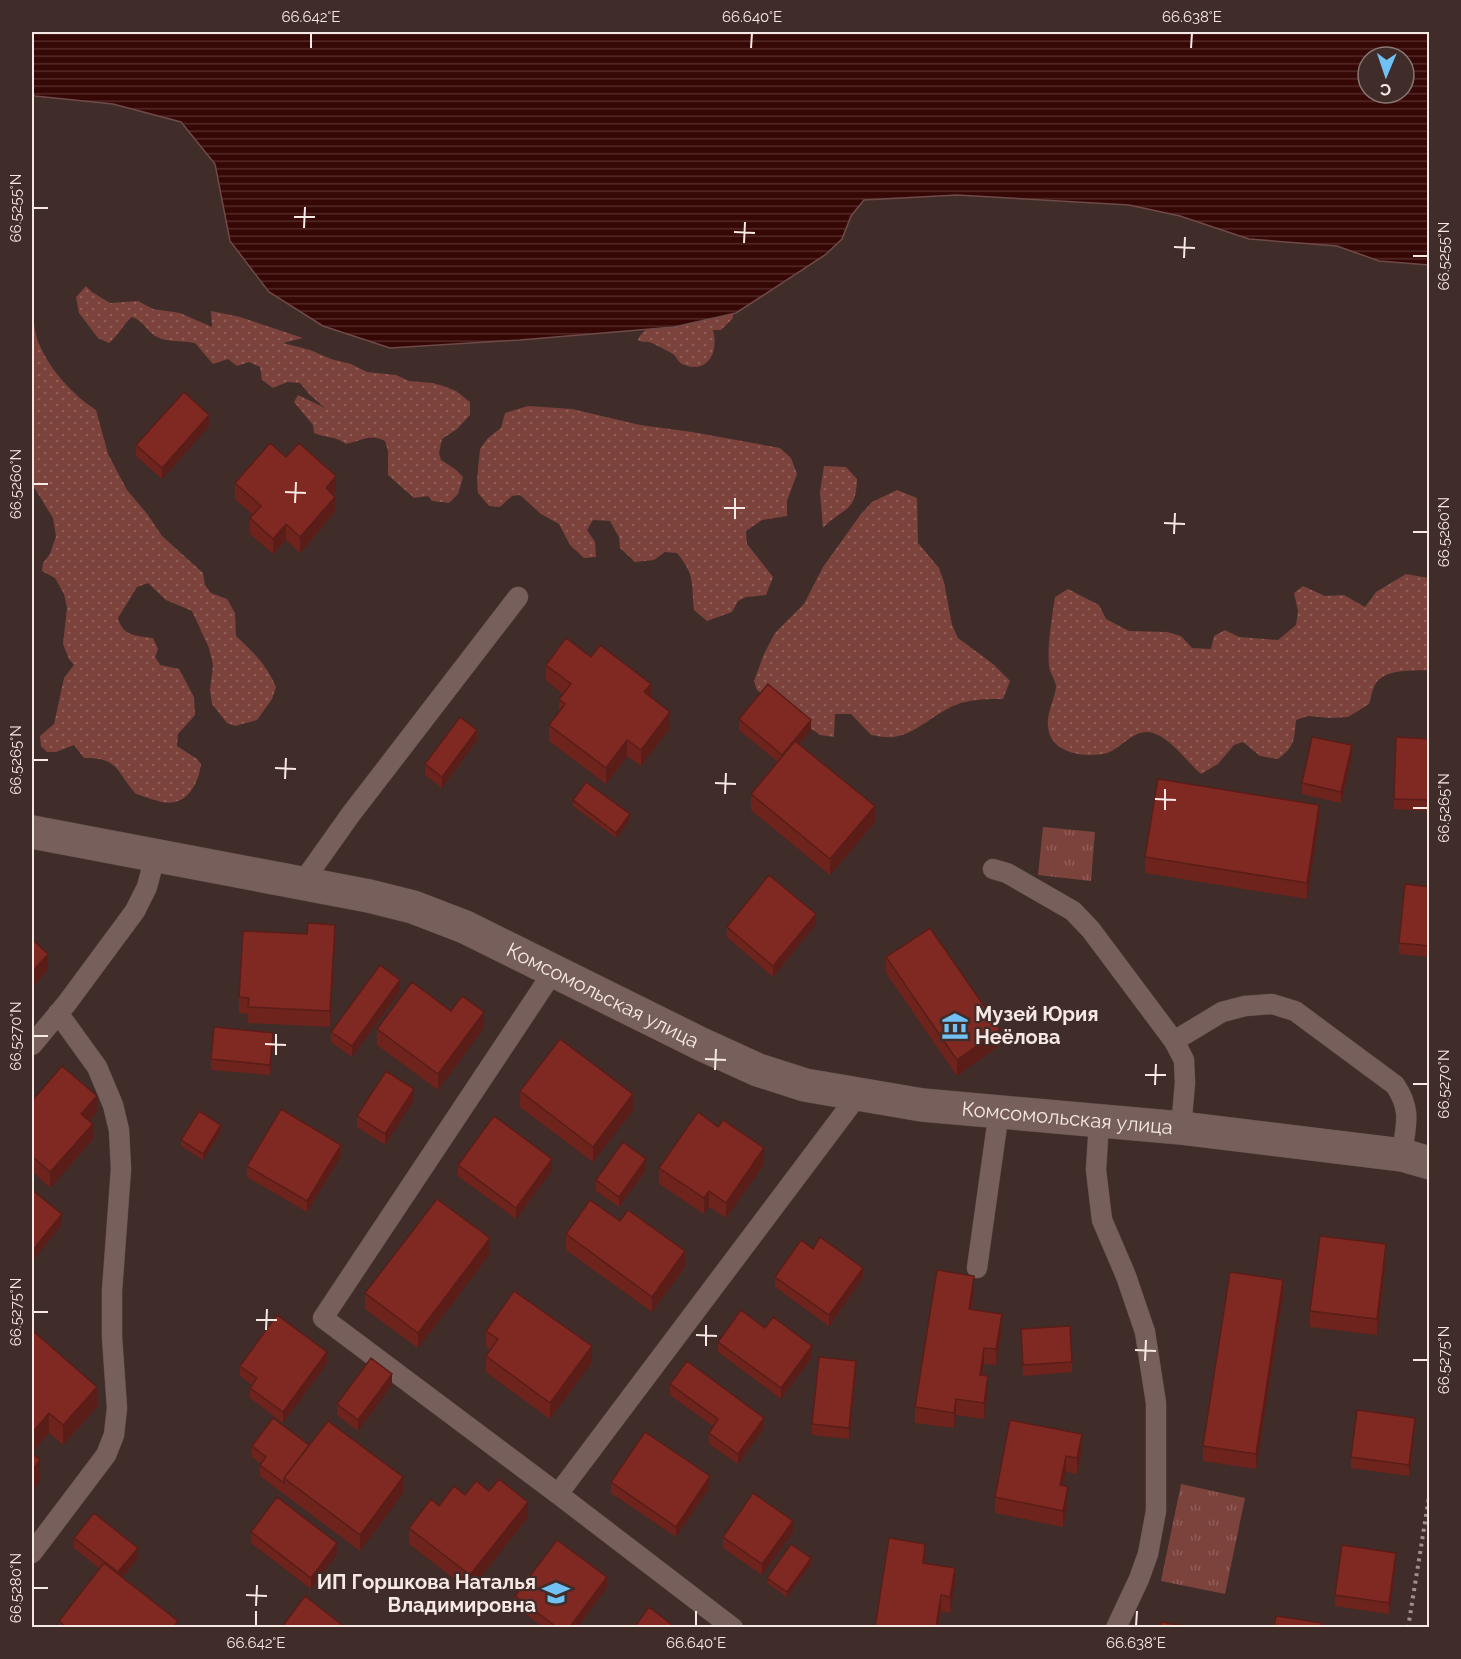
<svg xmlns="http://www.w3.org/2000/svg" width="1461" height="1659" font-family="Raleway,sans-serif">
<style>
.grass{fill:url(#grass-dots)}
.park{fill:url(#park-tufts)}
.water{fill:url(#water-rules);stroke:#6f4a48;stroke-width:1.5;fill-rule:evenodd}
.lines{fill:none;stroke-linecap:round;stroke-linejoin:round}
.lane-casing{stroke:#5c4b48;stroke-width:21}
.street-casing{stroke:#5c4b48;stroke-width:34}
.path{stroke:#a08f8c;stroke-width:4;stroke-dasharray:3 4.5;stroke-linecap:butt}
.lane{stroke:#77605c;stroke-width:20}
.street{stroke:#77605c;stroke-width:33}
.wall{fill:#6e231d}
.shaded-wall{fill:#5a1d18}
.building{fill:#802922;stroke:#5a1d18;stroke-width:1.5}
.ticks{fill:none;stroke:#f6e8e5;stroke-width:2}
.labels{text-anchor:middle;stroke-width:4.5;stroke-linejoin:round;paint-order:stroke}
.street-label{font-size:20px;fill:#f6e8e5;stroke:#402c29}
.poi-label{font-size:20px;font-weight:bold;fill:#f6e8e5;stroke:#402c29;text-anchor:start}
.neatline{fill:none;stroke:#f6e8e5;stroke-width:2}
.ticks-label{font-size:15px;text-anchor:middle;fill:#f6e8e5}
</style>
<defs>
<pattern id="grass-dots" width="8" height="8" patternUnits="userSpaceOnUse" patternTransform="scale(1.5)"><rect width="8" height="8" fill="#7c433c"/><path d="M2 2h.1M6 6h.1" fill="none" stroke="#8f5e58" stroke-width="1.8" stroke-linecap="round"/></pattern>
<pattern id="park-tufts" width="24" height="20" patternUnits="userSpaceOnUse" patternTransform="scale(1.5)"><rect width="24" height="20" fill="#7c433c"/><path d="M3 7l-1-3M5 7V3M7 7l1-3M15 17l-1-3M17 17v-4M19 17l1-3" fill="none" stroke="#8f5e58"/></pattern>
<pattern id="water-rules" width="6" height="5" patternUnits="userSpaceOnUse" patternTransform="scale(1.5)"><rect width="6" height="5" fill="#350705"/><path d="M0 2.5h6" fill="none" stroke="#532b29"/></pattern>
</defs>
<rect width="100%" height="100%" fill="#402c29"/>
<path class="grass" d="M86,286L92,292L110,303L138,301L153,309L180,313L212,327L211,311L240,317L303,338L283,343L310,350L331,359L351,364L367,372L396,375L409,381L433,383L443,386L456,391L470,402V415L457,429L442,439L439,453L441,460L455,469L463,477L458,494L449,503L432,501L428,496L414,498L388,475V451L385,441C368,433 363,441 346,444C336,436 325,438 314,433L313,425L294,402L298,395L325,408L310,395L300,383L287,382L273,388L262,380L260,367L249,362L237,366L228,359L213,364L195,343C181,340 168,343 155,336C146,330 143,320 132,317C123,324 119,335 109,343L98,338L79,313L76,297Z
M32,308C34,320 34,334 40,346C51,371 73,395 96,410L108,454L127,490L148,515L162,536L203,573L205,585L211,593L227,599L235,613L236,636C253,652 267,665 276,687L272,699L257,720L235,726L227,723L212,704L210,690L213,665L209,648L192,611L166,600L148,583L137,587L118,618C122,636 137,636 153,638L158,649L155,657L160,665L179,669L194,697L195,715L178,734L177,746L197,759L201,764C199,780 191,798 175,802C163,805 147,797 136,794C116,772 119,757 84,758L74,745L56,752H47L41,746L40,736L54,724L64,678L74,665L69,659L63,644L67,608L64,594L55,578L42,571L43,563L50,554L56,536L53,518L32,484Z
M733,310V318L721,330H713C719,352 708,375 682,364C677,361 677,357 673,354C672,353 654,344 652,343C647,341 643,343 638,340C647,316 710,314 733,310Z
M528,406L572,409L640,425L692,432L780,448L791,458L797,474L787,501V516L762,520L746,531L747,544L773,577L766,595L746,597L738,601L732,612L707,621L694,610C691,584 696,576 677,553L665,552L654,560L635,562L620,548L619,537L610,521L593,520L587,530L595,542L596,557L584,558L570,545L559,524L541,514L520,495L512,496L500,507L489,506L478,493L477,480L480,449L488,438L501,428L505,413Z
M824,466L846,467L857,479C856,514 844,506 823,528L820,492Z
M897,490L917,498L918,543L939,568L944,582L952,625L958,638L993,664L1010,681L1003,699C989,699 975,699 961,703C937,710 919,733 894,737C887,738 878,736 871,735L851,714H835L834,737L820,735L757,690L754,681L764,654L775,633L804,604L823,567L861,514L872,502Z
M1406,574L1429,578V670C1414,671 1383,668 1375,685C1372,690 1371,698 1369,704L1348,717L1330,718L1308,716L1296,720C1294,741 1295,746 1278,759L1260,756L1243,742L1234,745L1218,764L1201,774C1186,761 1168,734 1148,732C1130,731 1119,752 1103,754C1077,758 1045,751 1048,719C1049,708 1055,698 1056,687C1056,681 1050,673 1049,666C1047,644 1052,619 1055,597L1068,589L1099,605L1106,619L1129,631L1167,632L1181,636L1192,648L1211,649L1214,636L1225,630L1239,637L1278,640L1296,625L1298,611L1294,593L1303,586L1325,596L1344,595L1365,607L1376,592Z"/>
<path class="park" d="M1043,827L1095,832L1091,881L1038,875Z
M1181,1484L1245,1498L1225,1594L1161,1581Z"/>
<path class="water" d="M32,32H1429V265L1379,261L1337,246L1249,239L1180,216L1129,205L957,195L864,200L851,216L842,239L825,255L736,313L674,327L520,340L390,348L323,326L269,292L230,241L215,164L181,122L113,104L35,96L32,93ZM1368,57H1404V93H1368Z"/>
<g class="lines">
<defs>
<path id="lane" d="M993,869L1007,873L1073,911L1091,930L1174,1041L1184,1060L1185,1083L1181,1128
M302,883L351,814L518,597
M553,972L323,1318L558,1494
M1174,1041L1222,1012L1245,1006L1272,1004L1295,1011L1395,1085C1413,1112 1405,1126 1402,1155
M32,1045L67,1003L135,911L147,887L155,856
M1099,1122L1096,1170L1102,1220L1126,1276L1145,1332L1156,1403V1511L1148,1554L1139,1579L1116,1628
M977,1268L999,1111
M32,1553L106,1455L114,1435L117,1408L112,1337V1291L121,1169L119,1130L113,1105L97,1067L58,1013
M733,1628L558,1494L858,1095"/>
<g id="street">
<path id="s1" d="M32,832L369,896L413,907L465,927L701,1044L758,1070L805,1085L922,1105L1181,1128L1402,1155L1430,1163"/>
</g>
</defs>
<use href="#lane" class="lane-casing"/>
<use href="#street" class="street-casing"/>
<path class="path" d="M1408,1628L1430,1491"/>
<use href="#lane" class="lane"/>
<use href="#street" class="street"/>
</g>
<path class="wall" d="M209,426L162,479L136,456V445Z
M286,457L336,491L333,495L335,512L300,553L286,540L273,554L250,534V518L253,515L235,499V483Z
M591,657L651,697L670,728L641,766L627,756L606,784L549,741V725L559,712V699L563,694L546,680V665Z
M739,719L811,730L800,744L875,822L830,875L751,810V794L778,762L739,730Z
M1430,739V811L1394,809V799Z
M477,740L442,788L425,775V764Z
M1352,756L1341,803L1302,794V783Z
M573,800L630,820L616,838L573,806Z
M1319,821L1307,899L1145,873V857Z
M1430,887V957L1399,954V943Z
M816,924L773,977L727,937V927Z
M335,941L330,1027L248,1023V1014L239,1013V997Z
M886,957L1000,1045L957,1076L886,973Z
M400,991L352,1057L331,1042V1032Z
M451,1011L484,1028L438,1090L377,1045V1029Z
M273,1044L270,1075L211,1070V1059Z
M520,1091L633,1110L593,1162L520,1107Z
M414,1100L385,1145L357,1127V1116Z
M32,1101L97,1112L89,1121L93,1139L50,1188L32,1171Z
M221,1131L203,1160L181,1146V1140Z
M341,1156L307,1212L247,1177V1166Z
M764,1164L726,1218L709,1207L704,1214L659,1184V1168Z
M458,1165L552,1170L516,1219L458,1176Z
M646,1170L619,1207L596,1191V1180Z
M620,1221L685,1267L652,1312L566,1250V1234Z
M813,1249L863,1278L829,1326L775,1287V1277Z
M490,1254L418,1348L365,1309V1293Z
M1386,1260L1377,1335L1310,1327V1311Z
M974,1292L972,1309L1002,1330L996,1365L984,1364L983,1375L988,1391L984,1419L956,1415L954,1428L915,1423V1407Z
M1283,1296L1256,1469L1203,1461V1446Z
M765,1328L812,1357L781,1399L718,1352V1342Z
M1021,1329L1072,1362V1372L1023,1376Z
M32,1331L97,1407L63,1445L49,1433L32,1453L40,1481L32,1491Z
M486,1331L592,1362L550,1419L486,1372V1356L490,1350L486,1346Z
M327,1363L283,1423L250,1398V1388L252,1385L240,1376V1366Z
M856,1371L849,1439L812,1435V1424Z
M670,1384L764,1428L738,1464L709,1444V1433L713,1426L670,1395Z
M392,1385L358,1431L337,1415V1404Z
M1010,1420L1082,1449L1077,1474L1066,1472L1063,1486L1068,1502L1063,1527L995,1513V1497Z
M1415,1428L1409,1476L1351,1468V1457Z
M309,1445L403,1493L360,1551L260,1476V1465L261,1464L252,1457V1446Z
M611,1482L710,1487L676,1537L611,1493Z
M489,1491L528,1517L470,1591L409,1544V1528L439,1506L465,1495Z
M251,1532L337,1554L311,1589L251,1543Z
M793,1532L762,1575L723,1548V1537Z
M74,1538L138,1558L122,1577L178,1628H59V1621L100,1569L74,1548Z
M925,1560V1563L955,1584L950,1613L941,1611L939,1626L875,1628Z
M811,1564L787,1597L767,1583V1578Z
M1396,1564L1389,1614L1335,1606V1595Z
M607,1587L577,1628H544L515,1606V1596Z"/>
<path class="shaded-wall" d="M209,415V426L162,479V468Z
M336,476V491L326,504V488Z
M335,497V512L300,553V537Z
M286,524V540L273,554V539Z
M651,684V699L644,692Z
M670,712V728L641,766V750Z
M811,720V730L782,765V755Z
M477,730V740L442,788V777Z
M627,740V756L606,784V768Z
M1352,745V756L1341,803V792Z
M1319,805V821L1307,899V883Z
M875,806V822L830,875V859Z
M630,814V820L616,838V833Z
M816,914V924L773,977V966Z
M335,925V941L330,1027V1011Z
M48,954V970L32,988V972Z
M400,980V991L352,1057V1046Z
M484,1012V1028L438,1090V1074Z
M1000,1029V1045L957,1076V1060Z
M273,1033V1044L270,1075V1065Z
M414,1089V1100L385,1145V1134Z
M633,1094V1110L593,1162V1147Z
M97,1096V1112L81,1130V1114Z
M93,1124V1139L50,1188V1172Z
M221,1125V1131L203,1160V1154Z
M341,1145V1156L307,1212V1201Z
M764,1148V1164L726,1218V1203Z
M552,1159V1170L516,1219V1208Z
M646,1159V1170L619,1207V1197Z
M709,1191V1207L704,1214V1198Z
M62,1214V1224L32,1262V1251Z
M490,1238V1254L418,1348V1333Z
M1386,1244V1260L1377,1335V1319Z
M685,1251V1267L652,1312V1297Z
M863,1268V1278L829,1326V1315Z
M974,1276V1292L969,1325V1309Z
M1283,1280V1296L1256,1469V1454Z
M1002,1314V1330L996,1365V1349Z
M592,1346V1362L550,1419V1403Z
M812,1346V1357L781,1399V1388Z
M984,1348V1364L980,1391V1375Z
M327,1352V1363L283,1423V1412Z
M856,1361V1371L849,1439V1428Z
M392,1374V1385L358,1431V1420Z
M988,1376V1391L984,1419V1403Z
M97,1387V1407L63,1445V1425Z
M956,1399V1415L954,1428V1413Z
M49,1413V1433L32,1453V1433Z
M764,1418V1428L738,1464V1454Z
M1415,1418V1428L1409,1476V1465Z
M1082,1434V1449L1077,1474V1458Z
M1066,1456V1472L1060,1501V1485Z
M40,1460V1481L32,1491V1470Z
M710,1476V1487L676,1537V1527Z
M403,1477V1493L360,1551V1535Z
M1068,1487V1502L1063,1527V1511Z
M528,1502V1517L470,1591V1575Z
M793,1521V1532L762,1575V1564Z
M337,1543V1554L311,1589V1578Z
M925,1544V1560L923,1579V1563Z
M138,1548V1558L118,1583V1572Z
M1396,1553V1564L1389,1614V1603Z
M811,1558V1564L787,1597V1592Z
M955,1568V1584L950,1613V1597Z
M607,1577V1587L577,1628H569Z
M941,1595V1611L938,1628H936Z
M178,1621V1628H173Z"/>
<path class="building" d="M184,392L209,415L162,468L136,445Z
M270,443L286,457L299,443L336,476L326,488L335,497L300,537L286,524L273,539L250,518L261,506L235,483Z
M566,638L591,657L600,645L651,684L644,692L670,712L641,750L627,740L606,768L549,725L565,704L559,699L571,684L546,665Z
M768,684L811,720L782,755L739,719Z
M460,717L477,730L442,777L425,764Z
M1312,737L1352,745L1341,792L1302,783Z
M1396,737L1430,739V800L1394,799Z
M795,741L875,806L830,859L751,794Z
M1158,779L1319,805L1307,883L1145,857Z
M586,782L630,814L616,833L573,800Z
M769,875L816,914L773,966L727,927Z
M1405,884L1430,887V946L1399,943Z
M308,923L335,925L330,1011L248,1007L249,998L239,997L243,931L307,934Z
M930,928L1000,1029L957,1060L886,957Z
M32,939L48,954L32,972Z
M380,965L400,980L352,1046L331,1032Z
M412,982L451,1011L462,996L484,1012L438,1074L377,1029Z
M214,1027L273,1033L270,1065L211,1059Z
M560,1039L633,1094L593,1147L520,1091Z
M62,1066L97,1096L81,1114L93,1124L50,1172L32,1156V1101Z
M386,1071L414,1089L385,1134L357,1116Z
M281,1109L341,1145L307,1201L247,1166Z
M199,1111L221,1125L203,1154L181,1140Z
M698,1112L718,1127L723,1120L764,1148L726,1203L709,1191L704,1198L659,1168Z
M494,1116L552,1159L516,1208L458,1165Z
M623,1142L646,1159L619,1197L596,1180Z
M32,1190L62,1214L32,1251Z
M437,1199L490,1238L418,1333L365,1293Z
M590,1200L620,1221L628,1210L685,1251L652,1297L566,1234Z
M1320,1236L1386,1244L1377,1319L1310,1311Z
M820,1237L863,1268L829,1315L775,1277L801,1240L813,1249Z
M937,1270L974,1276L969,1309L1002,1314L996,1349L984,1348L980,1375L988,1376L984,1403L956,1399L954,1413L915,1407Z
M1230,1272L1283,1280L1256,1454L1203,1446Z
M514,1291L592,1346L550,1403L486,1356L498,1339L486,1331Z
M741,1310L765,1328L773,1317L812,1346L781,1388L718,1342Z
M277,1315L327,1352L283,1412L250,1388L257,1378L240,1366Z
M1070,1326L1072,1362L1023,1365L1021,1329Z
M32,1330L97,1387L63,1425L49,1413L32,1433Z
M819,1357L856,1361L849,1428L812,1424Z
M371,1358L392,1374L358,1420L337,1404Z
M687,1361L764,1418L738,1454L709,1433L718,1419L670,1384Z
M1357,1410L1415,1418L1409,1465L1351,1457Z
M273,1418L309,1445L284,1478V1483L260,1465L266,1457L252,1446Z
M1010,1420L1082,1434L1077,1458L1066,1456L1060,1485L1068,1487L1063,1511L995,1497Z
M328,1421L403,1477L360,1535L284,1478Z
M645,1432L710,1476L676,1527L611,1482Z
M32,1453L40,1460L32,1470Z
M499,1479L528,1502L470,1575L409,1528L431,1499L439,1506L454,1486L465,1495L476,1481L489,1491Z
M753,1493L793,1521L762,1564L723,1537Z
M277,1497L337,1543L311,1578L251,1532Z
M94,1513L138,1548L118,1572L74,1538Z
M889,1538L925,1544L923,1563L955,1568L950,1597L941,1595L936,1626L945,1628H875Z
M557,1540L607,1577L569,1628H558L515,1596Z
M791,1544L811,1558L787,1592L767,1578Z
M1342,1545L1396,1553L1389,1603L1335,1595Z
M104,1563L178,1621L173,1628H67L59,1621Z
M305,1596L346,1628H283L282,1627Z
M649,1607L676,1628H634Z
M1276,1616L1322,1623L1321,1628H1274Z
M1161,1622L1195,1628H1160Z"/>
<path class="ticks" d="M311,48V33M751,48L752,33M1191,48L1192,33M33,208H48M294,217H315M304,228L305,207M734,232L755,233M744,243L745,222M1174,247L1195,248M1413,256H1428M1184,258L1185,237M33,484H48M285,492L306,493M295,503L296,482M724,508H745M735,519V498M1164,523L1185,524M1413,532H1428M1174,534L1175,513M33,760H48M275,768L296,769M285,779L286,758M715,783L736,784M725,794L726,773M1155,799L1176,800M1413,808H1428M1165,810V789M33,1036H48M265,1044L286,1045M276,1055V1034M705,1059L726,1060M715,1070L716,1049M1145,1075H1166M1413,1084H1428M1155,1085L1156,1064M33,1312H48M256,1320H277M266,1330L267,1309M696,1335L717,1336M706,1346V1325M1135,1350L1156,1351M1413,1360H1428M1145,1361L1146,1340M33,1588H48M246,1595L267,1596M256,1606L257,1585M256,1626V1611M696,1626V1611M1136,1626L1137,1611"/>
<defs>
<symbol id="museum-bare" viewBox="-9 -9 18 18"><path d="M0-6L6-3V-2H-6V-3ZM-5-1h2V3h-2ZM-1-1h2V3h-2ZM3-1h2V3H3ZM-6 4H6V6H-6Z" fill="#71c1f5" stroke="#402c29" stroke-width="2.5" paint-order="stroke"/></symbol>
<symbol id="school-bare" viewBox="-9 -9 18 18"><path d="M0-5L7-2L0 1L-7-2ZM-4 1L0 2.5L4 1V4Q0 6-4 4Z" fill="#71c1f5" stroke="#402c29" stroke-width="2.5" paint-order="stroke"/></symbol>
</defs>
<g fill-rule="evenodd">
<use href="#museum-bare" x="936" y="1007" width="38" height="38"/>
<use href="#school-bare" x="537" y="1574" width="38" height="38"/>
</g>
<g class="labels">
<g class="street-label">
<text dy="7" stroke="none"><textPath href="#s1" startOffset="598">Комсомольская улица</textPath></text>
<text dy="7" stroke="none"><textPath href="#s1" startOffset="1084">Комсомольская улица</textPath></text>
</g>
<g class="poi-label">
<text x="975" y="1021">Музей Юрия<tspan x="975" dy="23">Неёлова</tspan></text>
<text x="536" y="1589" text-anchor="end">ИП Горшкова Наталья<tspan x="536" dy="23">Владимировна</tspan></text>
</g>
</g>
<rect width="1461" height="1659" fill="none" stroke="#402c29" stroke-width="66"/>
<g transform="translate(1386 75) rotate(182)"><circle r="28" fill="#402c29" stroke="#897774" stroke-width="1.5"/>
<path d="M0-4.5L10 22L0 15L-10 22Z" fill="#71c1f5"/>
<text y="-9" font-size="16" font-weight="bold" text-anchor="middle" fill="#f6e8e5">С</text>
</g>
<rect x="33" y="33" width="1395" height="1593" class="neatline"/>
<g class="ticks-label">
<text x="311" y="22">66.642°E</text>
<text x="752" y="22">66.640°E</text>
<text x="1192" y="22">66.638°E</text>
<text transform="translate(16 208) rotate(-90)" y="5">66.5255°N</text>
<text transform="translate(1444 256) rotate(-90)" y="5">66.5255°N</text>
<text transform="translate(16 484) rotate(-90)" y="5">66.5260°N</text>
<text transform="translate(1444 532) rotate(-90)" y="5">66.5260°N</text>
<text transform="translate(16 760) rotate(-90)" y="5">66.5265°N</text>
<text transform="translate(1444 808) rotate(-90)" y="5">66.5265°N</text>
<text transform="translate(16 1036) rotate(-90)" y="5">66.5270°N</text>
<text transform="translate(1444 1084) rotate(-90)" y="5">66.5270°N</text>
<text transform="translate(16 1312) rotate(-90)" y="5">66.5275°N</text>
<text transform="translate(1444 1360) rotate(-90)" y="5">66.5275°N</text>
<text transform="translate(16 1588) rotate(-90)" y="5">66.5280°N</text>
<text x="256" y="1648">66.642°E</text>
<text x="696" y="1648">66.640°E</text>
<text x="1136" y="1648">66.638°E</text>
</g>
</svg>
